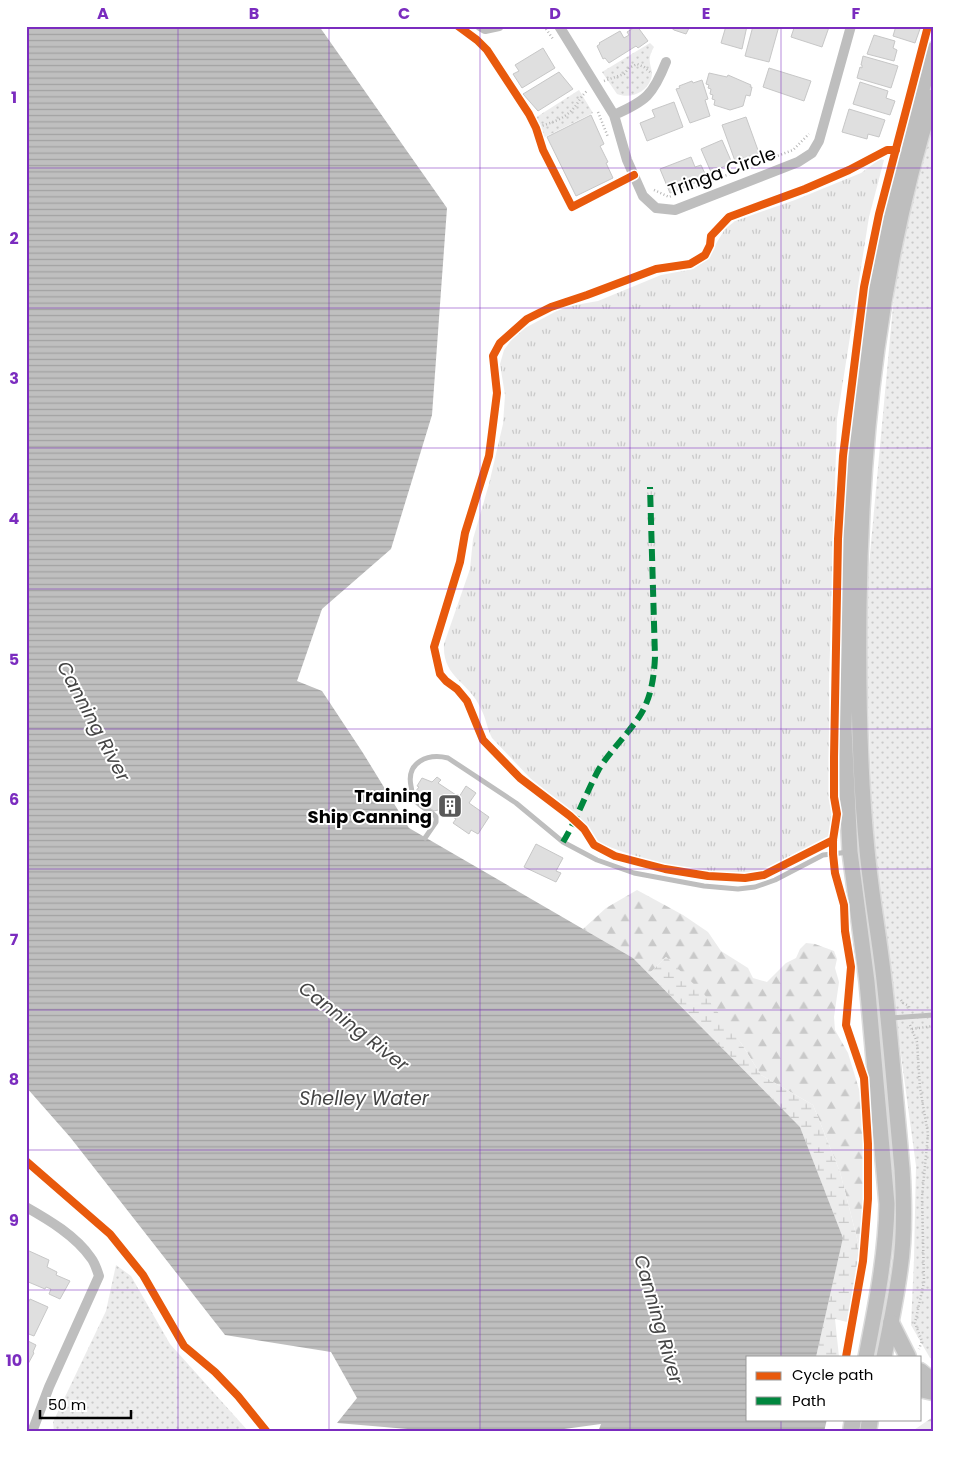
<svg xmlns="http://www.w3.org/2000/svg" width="959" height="1458" font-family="Poppins,sans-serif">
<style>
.grass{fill:url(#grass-tufts)}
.forest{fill:url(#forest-firs)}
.wetland{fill:url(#wetland-marsh)}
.park{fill:url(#park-dots)}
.water{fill:url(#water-rules)}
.building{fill:#dfdfdf;stroke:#c7c7c7}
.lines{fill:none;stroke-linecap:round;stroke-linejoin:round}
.primary-casing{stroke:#dbdbdb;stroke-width:18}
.trunk-casing{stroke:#dbdbdb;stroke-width:19}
.path{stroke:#b9b9b9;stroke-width:2.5;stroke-dasharray:1 2.5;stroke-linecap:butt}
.service{stroke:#bebebe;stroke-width:5}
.minor{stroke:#bebebe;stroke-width:10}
.primary{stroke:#bebebe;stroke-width:15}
.trunk{stroke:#bebebe;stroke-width:16}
.quiet{stroke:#00873e;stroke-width:6;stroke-dasharray:12 6;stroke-linecap:butt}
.cycleway-casing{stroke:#fff;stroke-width:11}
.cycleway{stroke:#e8590c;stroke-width:8}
.grid{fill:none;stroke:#7b2cbf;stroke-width:1;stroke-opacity:0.55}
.labels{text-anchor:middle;stroke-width:4;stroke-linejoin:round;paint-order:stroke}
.street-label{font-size:18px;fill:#000;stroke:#fff}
.poi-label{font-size:18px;font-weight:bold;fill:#000;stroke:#fff;text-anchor:end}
.water-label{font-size:19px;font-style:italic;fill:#444;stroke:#fff}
.neatline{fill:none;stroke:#7b2cbf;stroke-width:2}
.grid-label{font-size:16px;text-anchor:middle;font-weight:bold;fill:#7b2cbf}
</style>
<defs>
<pattern id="grass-tufts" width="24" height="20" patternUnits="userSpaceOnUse" patternTransform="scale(1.25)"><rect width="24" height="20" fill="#ececec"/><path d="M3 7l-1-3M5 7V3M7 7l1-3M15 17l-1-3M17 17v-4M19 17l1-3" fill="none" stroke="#c9c9c9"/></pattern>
<pattern id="forest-firs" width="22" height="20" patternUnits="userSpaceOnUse" patternTransform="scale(1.25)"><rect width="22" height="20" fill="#ececec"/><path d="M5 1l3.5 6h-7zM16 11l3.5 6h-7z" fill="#c9c9c9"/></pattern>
<pattern id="wetland-marsh" width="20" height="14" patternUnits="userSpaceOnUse" patternTransform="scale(1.25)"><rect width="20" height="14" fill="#ececec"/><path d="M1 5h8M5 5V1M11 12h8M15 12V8" fill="none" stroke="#c9c9c9"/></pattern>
<pattern id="park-dots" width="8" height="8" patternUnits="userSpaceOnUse" patternTransform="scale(1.25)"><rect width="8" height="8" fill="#ececec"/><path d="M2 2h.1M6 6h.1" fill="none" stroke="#c9c9c9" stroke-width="1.8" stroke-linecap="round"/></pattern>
<pattern id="water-rules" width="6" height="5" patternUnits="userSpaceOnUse" patternTransform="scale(1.25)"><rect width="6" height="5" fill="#bfbfbf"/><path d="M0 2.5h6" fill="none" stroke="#a2a2a2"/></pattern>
</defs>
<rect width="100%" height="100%" fill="#fff"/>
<path class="grass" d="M880,159L884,160L869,217L837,419L829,683L832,827L829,837C808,848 779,868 756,873C711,884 642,859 599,843L595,839L586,824L530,778L492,738C487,729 486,718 481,709C469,681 442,678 444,644L470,569L473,539L489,484L503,424L505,395L500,364L504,350L512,339L525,328L564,307L598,301L661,275L693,269L706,260L725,229L735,221L795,200L861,173Z"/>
<path class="forest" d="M637,890L683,915L708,932L721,951L748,968L753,978L767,982L786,963L796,958L800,949L806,943L815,944L834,951L837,959L835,968L839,982L834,1017L835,1030L848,1053L862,1099L865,1162V1210L863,1227L859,1246L840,1172L813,1105L761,1075L741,1043L666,957L649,974L633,958L583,929L606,908Z
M933,1417V1432H911Z"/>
<path class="wetland" d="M666,957L704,994L741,1043L761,1075L813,1105L840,1172L859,1246L856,1274L847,1322L835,1319L839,1357H816L843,1238L800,1127L649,974Z"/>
<path class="park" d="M650,43L654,47C644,64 655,67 651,79C646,93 630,99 617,94L602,72Z
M579,90L593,113L543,138L535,118Z
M933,125V1359L930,1358L911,1325L914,1259L916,1166L873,849L865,608L897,263Z
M116,1265L131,1276L170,1344L249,1432H54L53,1422L106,1311Z"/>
<path class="water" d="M26,26H319L447,208L432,415L391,549L322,609L297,681L322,691L363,753L409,828L633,958L800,1127L843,1238L816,1357H748V1419H827L824,1432H598L601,1424L542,1432H443L337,1423L357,1398L331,1352L225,1335L70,1137L26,1087Z"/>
<path class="building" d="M637,26L648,41L638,48L636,46L609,63L605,58L603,59L597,46L600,44L599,43L620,31L624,38L629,35L627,32Z
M669,26H690L686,34L674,30Z
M726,26H747L742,49L721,43Z
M753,26H779L769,62L745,56Z
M826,26L829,27L822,47L791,37L794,28L789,27Z
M896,26H921L915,43L893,36Z
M874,35L895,41L893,48L897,50L894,61L867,54Z
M543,48L555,68L522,88L513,74L519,71L515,65Z
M863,56L898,66L891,88L857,78L860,67L862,68V65H861Z
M769,68L811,81L804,101L763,87Z
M559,72L573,89L538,111L523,94Z
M709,73L727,77L728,75L751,85L750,87H752L750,96L746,95L743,106L730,110L714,105L715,100L712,99L713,95L710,94L711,89L708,88L709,85L706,84Z
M702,80L708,99L705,100L710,116L690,123L676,89L680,88L679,86L692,81L693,83Z
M860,82L888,91L886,98L895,101L890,115L853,104Z
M674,102L683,127L647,141L640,123L655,117L652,110Z
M849,109L885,120L879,137L868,134L867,139L842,132Z
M591,115L604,144L600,146L608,162L606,163L613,178L576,196L547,137Z
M746,117L759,153L735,161L722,125Z
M722,140L732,163L711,172L701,149Z
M691,157L695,167L701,165L707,178L670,193L660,169Z
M437,777L441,780L438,783L459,797L466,786L476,793L469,803L489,817L478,834L471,830L469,834L453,823L456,819L445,812L444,814L438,810L434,811L416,799L419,795L415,792L419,787L417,786L422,778L432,782Z
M536,844L563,858L556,871L561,873L556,882L524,867Z
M27,1250L49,1260L47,1267L57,1272L56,1275L70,1281L60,1299L49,1294L51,1289L46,1287L45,1289L26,1281Z
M30,1299L48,1307L34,1336L26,1333V1307Z
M26,1340L36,1345L33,1352L34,1353L28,1364H26Z"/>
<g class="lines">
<defs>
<path id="primary" d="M866,1357C876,1306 886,1256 887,1204L867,982L850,852L844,728L849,513L857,410L873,296L894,191L933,50
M884,1357C890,1328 896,1299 900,1269C905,1236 904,1202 902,1169C896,1106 891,1042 884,980C879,936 871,893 867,850C859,769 858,688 859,606C861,433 880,263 933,97"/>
<path id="trunk" d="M891,1323L908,1357
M920,1371L931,1380
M920,1389L933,1392
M851,1432L853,1419
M868,1432L870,1419"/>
</defs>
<use href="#primary" class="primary-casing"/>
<use href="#trunk" class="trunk-casing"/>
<path class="path" d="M544,26L553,39
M604,81L624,74L629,68L637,64L644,67L651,73
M598,112L608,137
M536,128C549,123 563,120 572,110C578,104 580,97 587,91
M654,190L669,197L793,150L809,134
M901,1000L903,1003L909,1006V1010
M910,1025L917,1042L920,1088L928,1134L922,1197L924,1282L915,1323L922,1341L919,1349
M912,1029L933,1026"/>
<path class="service" d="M425,838L436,822V817C431,810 420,808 415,800C412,796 412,791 411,786C406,762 428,753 448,758L516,803L563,842L597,860L634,873L704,886L738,889L755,887L775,880L823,855L849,852
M891,1018L933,1015"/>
<path class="minor" d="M480,26L485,29L499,26
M559,26L614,115L627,160L643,196L656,208L675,210L798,162L812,153L819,141L851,26
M614,115C646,101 653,95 666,62
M26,1207C49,1220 76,1236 91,1258C95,1263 97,1270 99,1276L49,1387L32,1432"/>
<use href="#primary" class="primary"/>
<use href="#trunk" class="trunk"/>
<path class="quiet" d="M563,842C577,819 586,793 599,769C611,750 627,735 639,717C651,699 654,678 655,657L650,487"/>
<defs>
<path id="cycleway" d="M458,26L477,40L487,50L529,114L536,128L543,150L572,207L634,175
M833,840L764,875L745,878L708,876L665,869L615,856L594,845L584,829L570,816L520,778L483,740L467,701L457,689L446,681L440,674L434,647L460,562L465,533L489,456L497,393L493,356L500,343L527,319L551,307L587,295L656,269L690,264L705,255L710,245L711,236L729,217L805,189L849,170L887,150H896
M26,1161L110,1234L143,1275L184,1346L215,1372L238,1396L267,1432
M846,1357L863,1261L868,1199V1144L864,1078L846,1025L851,967L845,931L844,905L835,873L833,854V840L837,814L834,797V757L838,539L843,456L864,287L879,214L928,26"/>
</defs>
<use href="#cycleway" class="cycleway-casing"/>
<use href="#cycleway" class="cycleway"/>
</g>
<path class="grid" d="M178,26V1432M329,26V1432M480,26V1432M630,26V1432M781,26V1357M26,168H933M26,308H933M26,448H933M26,589H933M26,729H933M26,869H933M26,1010H933M26,1150H933M26,1290H933M781,1419V1432"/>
<defs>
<symbol id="building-square" viewBox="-11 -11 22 22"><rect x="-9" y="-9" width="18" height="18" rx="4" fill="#595959" stroke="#fff"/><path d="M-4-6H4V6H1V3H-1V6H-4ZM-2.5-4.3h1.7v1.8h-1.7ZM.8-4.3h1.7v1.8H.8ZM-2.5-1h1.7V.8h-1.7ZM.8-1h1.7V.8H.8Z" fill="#fff"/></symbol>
</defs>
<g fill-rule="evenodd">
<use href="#building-square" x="436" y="792" width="28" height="28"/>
</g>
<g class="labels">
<g class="street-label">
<text transform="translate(722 172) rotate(-20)" y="6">Tringa Circle</text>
</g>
<g class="poi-label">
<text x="432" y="802">Training<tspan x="432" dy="21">Ship Canning</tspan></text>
</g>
<g class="water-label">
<text transform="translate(94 721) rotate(62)" y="7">Canning River</text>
<text transform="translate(354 1026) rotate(38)" y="7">Canning River</text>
<text x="364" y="1105">Shelley Water</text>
<text transform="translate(659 1319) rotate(74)" y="7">Canning River</text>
</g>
</g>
<rect width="959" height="1458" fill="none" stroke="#ffffff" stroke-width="55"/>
<rect x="746" y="1356" width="175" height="65" fill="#ffffff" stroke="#999999"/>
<rect x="756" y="1372" width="25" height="8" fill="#e8590c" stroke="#999999"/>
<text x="792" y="1380" font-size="15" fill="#000000">Cycle path</text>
<rect x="756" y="1397" width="25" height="8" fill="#00873e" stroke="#999999"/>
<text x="792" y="1406" font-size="15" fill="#000000">Path</text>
<path d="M40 1410v8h91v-8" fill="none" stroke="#000000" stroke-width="2.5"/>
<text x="48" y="1410" font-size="15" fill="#000000" stroke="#ffffff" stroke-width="4" paint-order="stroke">50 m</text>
<rect x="28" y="28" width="904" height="1402" class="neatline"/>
<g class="grid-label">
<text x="103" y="19">A</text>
<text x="254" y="19">B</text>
<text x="404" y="19">C</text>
<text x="555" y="19">D</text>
<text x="706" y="19">E</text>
<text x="856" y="19">F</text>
<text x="14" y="103">1</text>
<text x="14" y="244">2</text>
<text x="14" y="384">3</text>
<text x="14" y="524">4</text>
<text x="14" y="665">5</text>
<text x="14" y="805">6</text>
<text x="14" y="945">7</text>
<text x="14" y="1085">8</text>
<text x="14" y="1226">9</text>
<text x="14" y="1366">10</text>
</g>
</svg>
